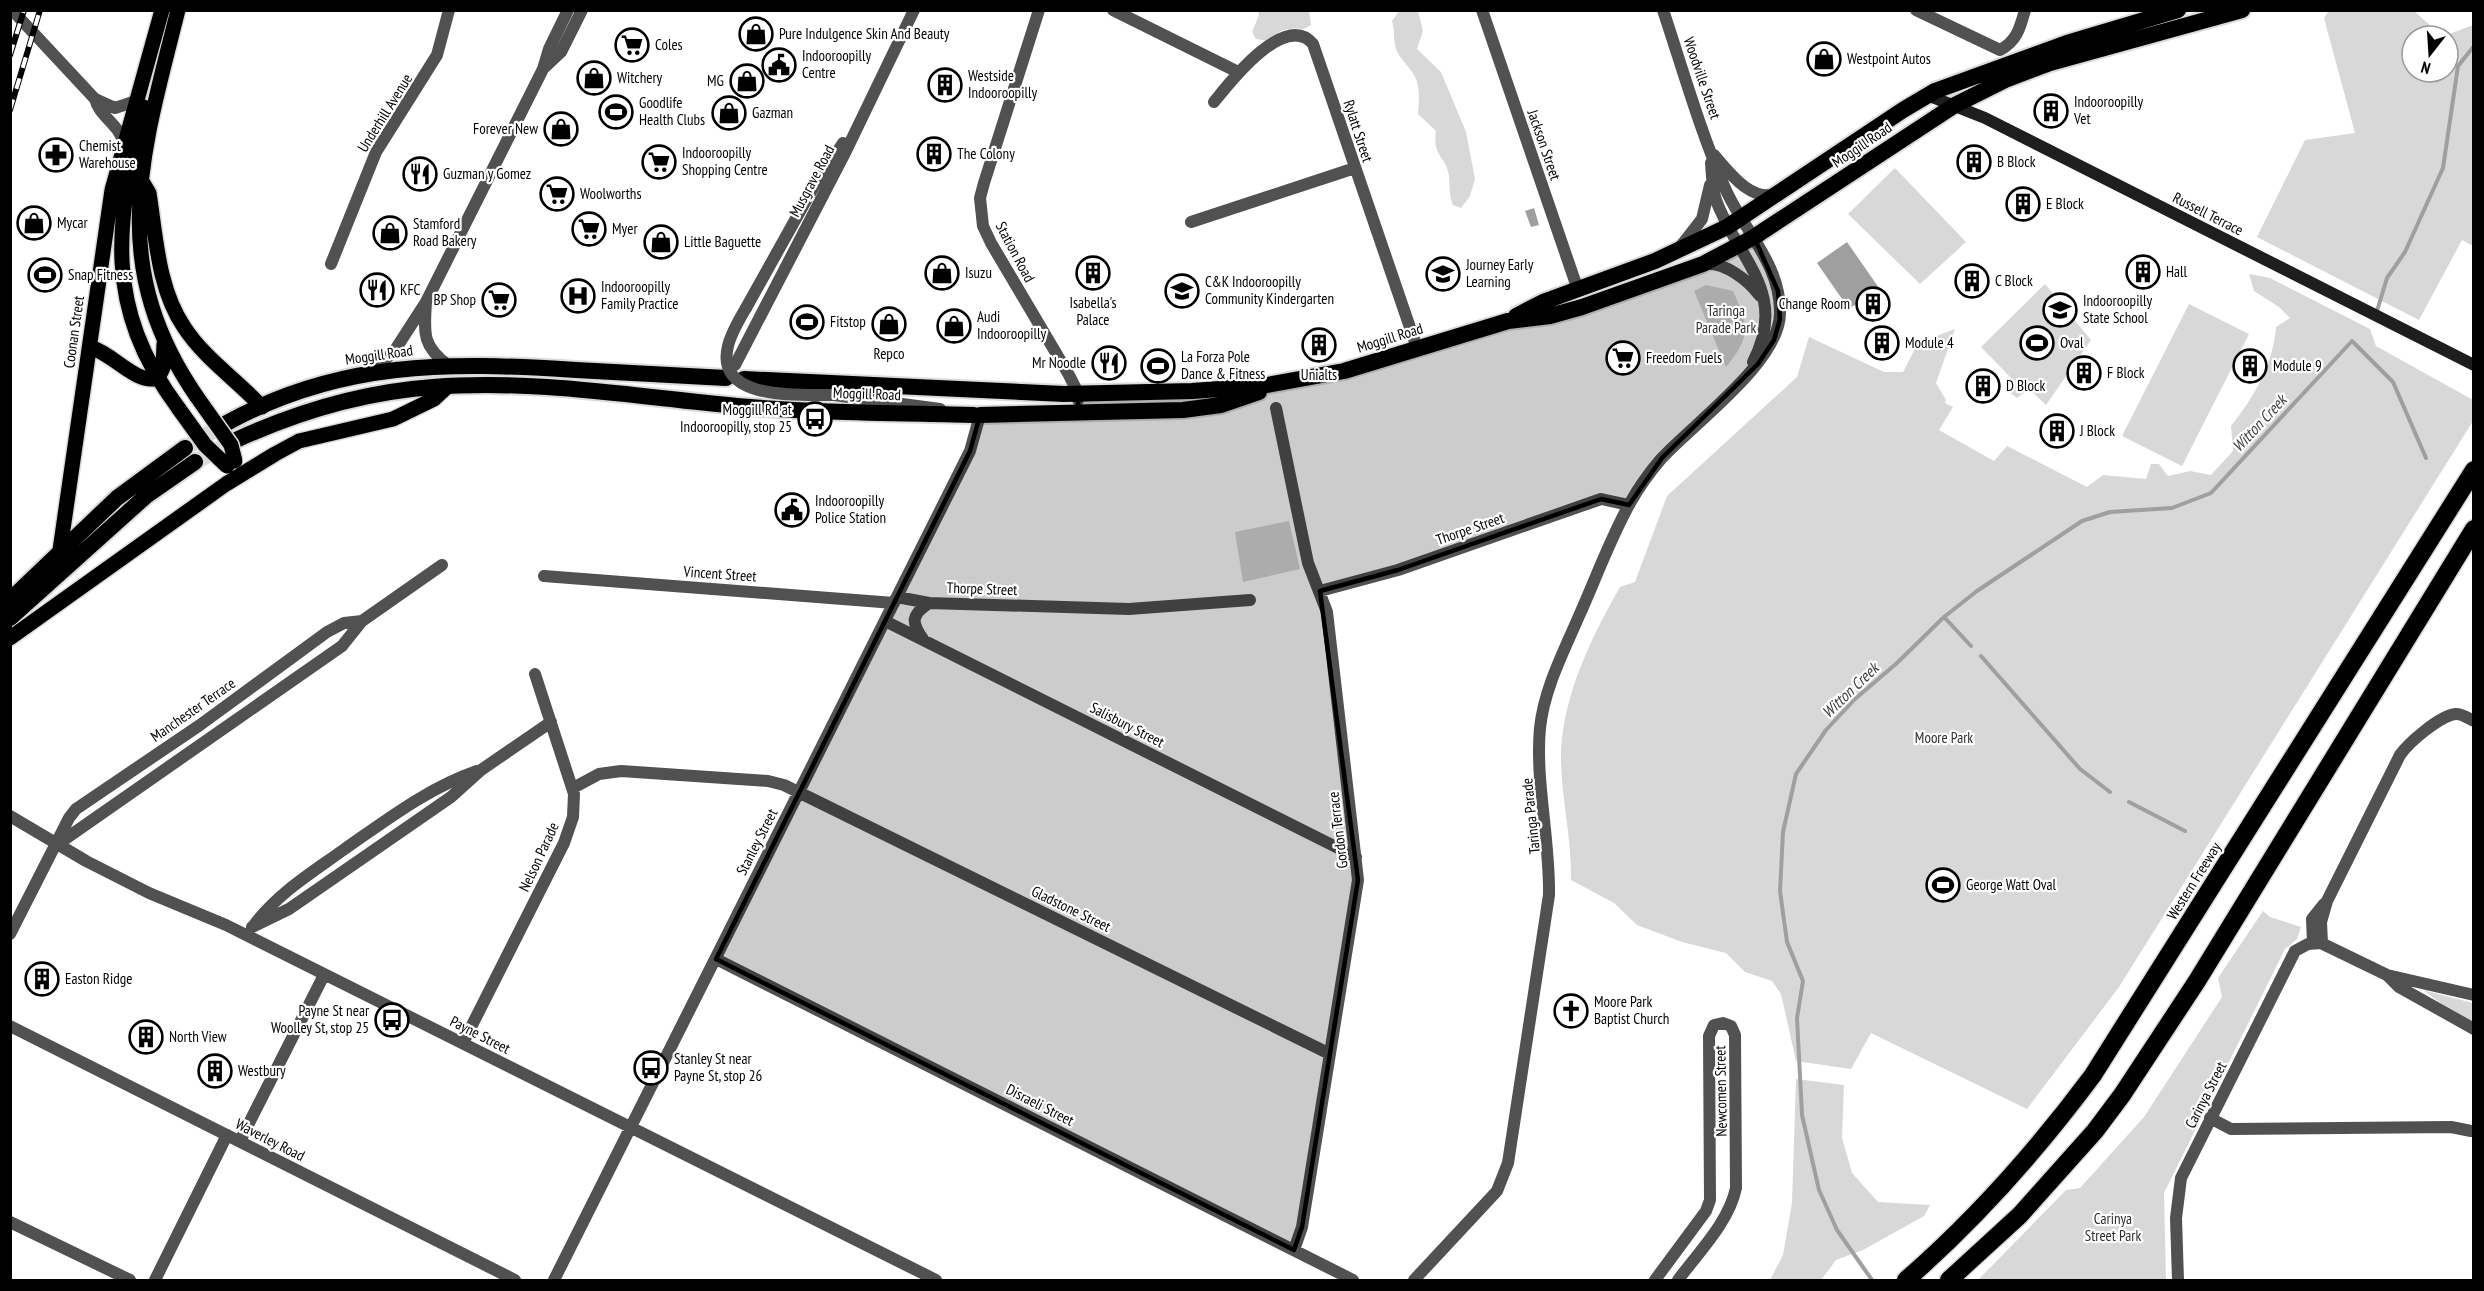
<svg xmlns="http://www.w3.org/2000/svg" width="2484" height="1291" font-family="'PT Sans Narrow',sans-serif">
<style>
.green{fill:#d8d8d8}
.water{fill:#9f9f9f}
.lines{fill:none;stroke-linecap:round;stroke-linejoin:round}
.stream{stroke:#9f9f9f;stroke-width:4}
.trunk-tunnel{stroke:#d9d9d9;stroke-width:16;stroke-dasharray:16 8;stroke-linecap:butt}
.primary-casing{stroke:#dbdbdb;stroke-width:18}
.trunk-casing{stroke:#dbdbdb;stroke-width:20}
.motorway-casing{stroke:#dbdbdb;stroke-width:21}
.minor{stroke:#515151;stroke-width:12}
.tertiary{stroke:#515151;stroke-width:12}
.secondary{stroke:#1e1e1e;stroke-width:12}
.primary{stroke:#000;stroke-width:15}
.trunk{stroke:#000;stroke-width:16}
.motorway{stroke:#000;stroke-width:18}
.rail-casing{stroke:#000;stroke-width:6}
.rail{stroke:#fff;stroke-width:4;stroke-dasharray:11;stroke-linecap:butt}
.primary-bridge-casing{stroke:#dbdbdb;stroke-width:18;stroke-linecap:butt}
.tertiary-bridge{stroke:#515151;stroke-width:12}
.primary-bridge{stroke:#000;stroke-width:15}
.marked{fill:#000;fill-opacity:0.2;stroke:#000;stroke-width:4.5;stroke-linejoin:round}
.labels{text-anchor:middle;stroke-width:4.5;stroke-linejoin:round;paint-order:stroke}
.poi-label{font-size:15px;fill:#000;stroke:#fff;text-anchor:start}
.street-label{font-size:15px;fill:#000;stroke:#fff}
.park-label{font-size:15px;fill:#2f2f2f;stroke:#fff}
.water-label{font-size:16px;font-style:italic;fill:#404040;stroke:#fff}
</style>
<rect width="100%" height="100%" fill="#fff"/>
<path class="green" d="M1258,11H1309L1311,25L1304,29C1288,27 1279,30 1267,41L1256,39L1252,32L1259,15Z
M1399,11H1418L1423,31L1417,49L1441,72L1466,132L1475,179L1470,196L1461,208L1453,205C1449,195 1450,187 1449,176C1446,155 1432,157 1436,131L1418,114C1419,100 1421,84 1412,72C1407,64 1400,59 1396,49C1393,40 1395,30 1392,21Z
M2333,11H2414L2442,36H2412V72H2448V36H2444L2473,25V246L2462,240L2419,320L2257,237L2305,140L2355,133L2324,18L2328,12Z
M1895,168L1966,242L1920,284L1848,214Z
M2249,274L2270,278L2370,329L2376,346L2473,400V421L2119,987L2027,1109L1871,1033L1851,1069L1796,1061L1781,994L1772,981L1745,972L1726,953L1682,942L1637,925L1614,903L1571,880C1572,837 1560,794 1561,751C1564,693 1592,636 1620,587L1635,582L1667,496L1797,377L1809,337L1884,372H1903L1918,343L1955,329L1936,383L1946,400L1945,403L1953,407L1939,430L1994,461L2007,446L2087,487L2103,475L2146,479L2151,464H2159L2168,476L2190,471L2211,475L2233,451L2231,426C2254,397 2273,365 2276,327L2290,318L2279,307L2254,291Z
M2045,284L2091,340L2046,405L2029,389L2017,398L2005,389L2013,380L1981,347Z
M1706,285L1733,291C1749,326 1751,337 1726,367L1694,291Z
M2189,304L2249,334L2182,466L2122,436Z
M1289,521L1300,569L1243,582L1235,532Z
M2263,911L2270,917L2301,927L2297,939L2285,949L2164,1193L2166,1280H1978L2066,1190L2080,1188L2144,1117L2222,997L2218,978Z
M2423,990L2473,1003V1022L2440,1003Z
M1796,1079L1844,1085L1842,1138L1852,1173L1878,1202L1930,1205L1924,1216L1863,1250L1836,1260L1821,1280H1770L1783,1255L1792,1203Z"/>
<path class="water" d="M1534,208L1539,225L1531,227L1525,211Z
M1847,242L1879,288L1849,309L1817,263Z"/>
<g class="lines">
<path class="stream" d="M2377,311L2387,278L2405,252L2443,168L2458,66L2474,46
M1944,617L1971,646
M1981,656L2080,769L2110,792
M2129,802L2185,831
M1872,1280L1837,1230L1819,1190L1802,1115L1797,1018L1803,981L1787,942L1780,891L1783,832L1796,774L1826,730L1855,699L1897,663L1944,617L1977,591L2082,521L2110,512L2172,508L2211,493L2352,341L2393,382L2426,458"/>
<path class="trunk-tunnel" d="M185,448L225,424
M195,462L236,440"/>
<defs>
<path id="primary" d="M178,10C142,153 105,264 197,397
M144,107C116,223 102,306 179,409
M143,183L149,193C156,237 158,289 184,327C204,358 237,380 262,407
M90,347C114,354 136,385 158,378L163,368L164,344
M59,557L112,190L162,10
M10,638L226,484L275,454L299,441L393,419L434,399L448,386"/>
<path id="trunk" d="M1516,316L1543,302L1655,261L1727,227L1903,110L1935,91L2067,43L2178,10
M744,379L1064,394L1192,391L1261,386L1344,371L1508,321L1550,316L1582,307L1703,264L1754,237L1955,105L2005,80L2050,63L2242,10
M980,415L1183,410L1221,405L1259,392
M225,424C340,360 449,362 576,370C626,373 676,375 726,378
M236,440C299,411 364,392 433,387C534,379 637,397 737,406C816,413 895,413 974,415
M10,600L117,498L185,448
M10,618L146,496L195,462"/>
<path id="motorway" d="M1906,1280C1976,1219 2038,1149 2093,1075L2474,470
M1949,1280L2020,1215L2095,1131L2122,1095L2197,981L2474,529"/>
</defs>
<use href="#primary" class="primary-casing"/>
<use href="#trunk" class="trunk-casing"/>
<use href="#motorway" class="motorway-casing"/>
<path class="minor" d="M12,10L95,99C99,116 119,124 123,142
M1113,10L1238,72
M1482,10L1578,290
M1916,10L2000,50C2017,41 2020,28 2025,10
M544,68L561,52L582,10
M95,99L115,108L136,101
M1214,102C1230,82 1285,11 1313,44L1417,348
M1191,222L1355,168
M331,264L376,152L437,55L449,10
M426,302C424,333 422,346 448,365
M373,371L395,350L426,302L543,69L549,49L568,10
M1276,408L1308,563L1327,612L1358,880L1302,1227L1294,1250
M544,576L894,603
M1320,591L1398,570L1601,499L1629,505
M897,597L929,603L1129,609L1250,600
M885,621L1356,857
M923,639C911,622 911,615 929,603
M573,788L599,774L621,771L768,781L784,785L1330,1054
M10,816L86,861L149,893L226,925L936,1280
M58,844L342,646L362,621L442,565
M254,925C279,892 313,872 346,848C388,819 428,788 477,771
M252,927L289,909L451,797L481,770L551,722
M10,934L69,818L76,809L200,725L327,632L344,623L362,621
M2313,943L2312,919L2324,904
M2322,943L2321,922L2327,901L2400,755C2409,742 2440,716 2455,714C2461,713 2468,718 2474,721
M716,959L1353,1280
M2388,976L2399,987L2474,1029
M463,1043L564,843L573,817L574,794L535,674
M2210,1118L2231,1129L2451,1127L2471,1131
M240,1141L324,975
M10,1222L130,1280
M155,1280L227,1135
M554,1280L970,451L980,415
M1655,1280L1706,1211L1710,1200L1709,1036L1714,1025L1723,1023L1731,1026L1735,1035L1736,1188C1729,1222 1698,1253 1678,1280
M2178,1280L2176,1218L2181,1178L2295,951L2308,944L2321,943L2387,975L2474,995"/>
<path class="tertiary" d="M1039,10L984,183L980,198L983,226L991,243L1069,375L1078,393V400
M1714,155C1729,172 1750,202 1777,194
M1711,163C1712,175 1712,188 1716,200C1738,260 1789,292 1753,362
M1681,246L1702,219L1710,185
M1704,264C1725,262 1748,280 1760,296
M746,308L813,188L843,143
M735,365L846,151L914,10
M834,395L940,409
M10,1026L515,1280
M1414,1280L1497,1191L1508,1163L1549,895C1550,840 1535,780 1540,728C1544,689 1564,651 1579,616C1596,578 1610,539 1630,503C1639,487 1649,473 1661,459C1694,423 1780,362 1780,313C1781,264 1743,230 1725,188C1700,131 1683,70 1663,10"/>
<path class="secondary" d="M1927,95L1985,118L2474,365"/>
<use href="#primary" class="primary"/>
<use href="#trunk" class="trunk"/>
<use href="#motorway" class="motorway"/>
<defs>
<path id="rail" d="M10,55L24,10
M10,110L40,10"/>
</defs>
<use href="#rail" class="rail-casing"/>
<use href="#rail" class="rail"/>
<defs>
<path id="primary-bridge" d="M197,397L231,445L235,461
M179,409L205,445L227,466"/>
</defs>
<use href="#primary-bridge" class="primary-bridge-casing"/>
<path class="tertiary-bridge" d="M746,308C739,320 731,333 728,346C714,402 802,394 834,395"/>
<use href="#primary-bridge" class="primary-bridge"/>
</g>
<path class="marked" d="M1754,237L1778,291L1780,319L1774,340L1758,364L1662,458L1629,505L1601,499L1398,570L1320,591L1358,880L1302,1227L1294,1250L716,959L970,451L980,415L1078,414V393L1217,390L1309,379L1508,321L1550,316L1596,303L1703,264Z"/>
<defs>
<symbol id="shop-ring" viewBox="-11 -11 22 22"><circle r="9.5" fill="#fff" stroke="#000" stroke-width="1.5"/><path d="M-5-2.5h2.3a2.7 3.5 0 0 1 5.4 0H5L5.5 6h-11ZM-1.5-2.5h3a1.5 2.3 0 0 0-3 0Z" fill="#000"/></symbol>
<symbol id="supermarket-ring" viewBox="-11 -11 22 22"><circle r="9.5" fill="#fff" stroke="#000" stroke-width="1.5"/><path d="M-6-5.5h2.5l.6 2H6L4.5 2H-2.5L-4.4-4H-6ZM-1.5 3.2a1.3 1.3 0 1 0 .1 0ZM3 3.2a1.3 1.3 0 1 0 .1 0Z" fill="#000"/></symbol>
<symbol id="civic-ring" viewBox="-11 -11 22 22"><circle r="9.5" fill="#fff" stroke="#000" stroke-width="1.5"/><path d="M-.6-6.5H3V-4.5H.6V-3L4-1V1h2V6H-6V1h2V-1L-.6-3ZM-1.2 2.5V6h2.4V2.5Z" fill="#000"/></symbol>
<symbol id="building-ring" viewBox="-11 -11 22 22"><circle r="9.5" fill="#fff" stroke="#000" stroke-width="1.5"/><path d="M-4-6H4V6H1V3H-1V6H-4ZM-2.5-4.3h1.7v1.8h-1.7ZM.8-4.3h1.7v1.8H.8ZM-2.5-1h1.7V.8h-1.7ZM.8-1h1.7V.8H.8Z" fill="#000"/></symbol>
<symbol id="stadium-ring" viewBox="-11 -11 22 22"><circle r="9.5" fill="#fff" stroke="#000" stroke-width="1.5"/><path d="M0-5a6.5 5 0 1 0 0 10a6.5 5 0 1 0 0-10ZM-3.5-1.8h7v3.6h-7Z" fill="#000"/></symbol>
<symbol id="pharmacy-ring" viewBox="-11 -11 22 22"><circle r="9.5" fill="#fff" stroke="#000" stroke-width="1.5"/><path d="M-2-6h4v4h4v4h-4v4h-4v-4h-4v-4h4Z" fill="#000"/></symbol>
<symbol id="restaurant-ring" viewBox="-11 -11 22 22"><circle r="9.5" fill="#fff" stroke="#000" stroke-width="1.5"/><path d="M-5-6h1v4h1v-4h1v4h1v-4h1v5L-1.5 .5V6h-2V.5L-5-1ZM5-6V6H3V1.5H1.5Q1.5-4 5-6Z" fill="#000"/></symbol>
<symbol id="school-ring" viewBox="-11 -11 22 22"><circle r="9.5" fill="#fff" stroke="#000" stroke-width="1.5"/><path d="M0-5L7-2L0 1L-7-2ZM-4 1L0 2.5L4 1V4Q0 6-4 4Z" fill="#000"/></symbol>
<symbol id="hospital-ring" viewBox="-11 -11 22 22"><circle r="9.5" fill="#fff" stroke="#000" stroke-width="1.5"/><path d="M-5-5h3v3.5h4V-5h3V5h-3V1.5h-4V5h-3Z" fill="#000"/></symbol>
<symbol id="bus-ring" viewBox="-11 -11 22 22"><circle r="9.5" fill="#fff" stroke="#000" stroke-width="1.5"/><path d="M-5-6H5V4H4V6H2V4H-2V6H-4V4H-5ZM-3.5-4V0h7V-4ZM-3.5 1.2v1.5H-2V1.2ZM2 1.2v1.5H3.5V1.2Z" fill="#000"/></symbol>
<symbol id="church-ring" viewBox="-11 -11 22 22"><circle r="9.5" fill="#fff" stroke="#000" stroke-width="1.5"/><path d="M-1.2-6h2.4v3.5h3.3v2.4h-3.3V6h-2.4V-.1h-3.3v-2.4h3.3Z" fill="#000"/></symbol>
</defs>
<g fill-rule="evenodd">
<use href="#shop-ring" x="737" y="15" width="38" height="38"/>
<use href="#supermarket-ring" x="613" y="26" width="38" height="38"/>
<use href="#shop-ring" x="1805" y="40" width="38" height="38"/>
<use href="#civic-ring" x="760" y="46" width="38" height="38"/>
<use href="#shop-ring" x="575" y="59" width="38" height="38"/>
<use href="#shop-ring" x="728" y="62" width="38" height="38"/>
<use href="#building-ring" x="926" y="66" width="38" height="38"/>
<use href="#building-ring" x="2032" y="92" width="38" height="38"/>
<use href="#stadium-ring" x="597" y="93" width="38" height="38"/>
<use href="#shop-ring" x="710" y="94" width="38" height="38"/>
<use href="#shop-ring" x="542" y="110" width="38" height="38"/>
<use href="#building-ring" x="915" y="135" width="38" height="38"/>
<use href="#pharmacy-ring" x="37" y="136" width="38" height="38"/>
<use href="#supermarket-ring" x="640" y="143" width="38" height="38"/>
<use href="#building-ring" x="1955" y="143" width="38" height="38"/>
<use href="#restaurant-ring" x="401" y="155" width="38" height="38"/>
<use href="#supermarket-ring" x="538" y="175" width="38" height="38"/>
<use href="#building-ring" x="2004" y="185" width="38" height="38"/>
<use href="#shop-ring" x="15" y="204" width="38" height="38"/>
<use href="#supermarket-ring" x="570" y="210" width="38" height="38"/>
<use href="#shop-ring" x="371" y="214" width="38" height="38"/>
<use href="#shop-ring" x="642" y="223" width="38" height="38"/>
<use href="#building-ring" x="2124" y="253" width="38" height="38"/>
<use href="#shop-ring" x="923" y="254" width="38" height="38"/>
<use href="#building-ring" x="1074" y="254" width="38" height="38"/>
<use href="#school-ring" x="1424" y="255" width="38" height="38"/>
<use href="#stadium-ring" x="26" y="256" width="38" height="38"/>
<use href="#building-ring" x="1953" y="262" width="38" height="38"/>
<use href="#restaurant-ring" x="358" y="271" width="38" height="38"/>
<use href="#school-ring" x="1163" y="272" width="38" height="38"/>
<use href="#hospital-ring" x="559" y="277" width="38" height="38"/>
<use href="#supermarket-ring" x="480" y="281" width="38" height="38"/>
<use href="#building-ring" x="1854" y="285" width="38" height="38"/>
<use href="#school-ring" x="2041" y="291" width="38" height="38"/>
<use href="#stadium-ring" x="788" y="303" width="38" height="38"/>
<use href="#shop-ring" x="870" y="305" width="38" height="38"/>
<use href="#shop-ring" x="935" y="307" width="38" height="38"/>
<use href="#building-ring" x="1863" y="324" width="38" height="38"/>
<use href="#stadium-ring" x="2018" y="324" width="38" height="38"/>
<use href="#building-ring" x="1300" y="326" width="38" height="38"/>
<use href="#supermarket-ring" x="1604" y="339" width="38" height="38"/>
<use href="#restaurant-ring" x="1090" y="344" width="38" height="38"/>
<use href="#stadium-ring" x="1139" y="347" width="38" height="38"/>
<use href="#building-ring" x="2231" y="347" width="38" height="38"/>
<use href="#building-ring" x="2065" y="354" width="38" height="38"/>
<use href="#building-ring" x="1964" y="367" width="38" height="38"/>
<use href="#bus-ring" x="796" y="400" width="38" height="38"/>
<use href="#building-ring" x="2038" y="412" width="38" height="38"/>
<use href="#civic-ring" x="773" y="491" width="38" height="38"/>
<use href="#stadium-ring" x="1924" y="866" width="38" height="38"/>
<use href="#building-ring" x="23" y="960" width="38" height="38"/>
<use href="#church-ring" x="1552" y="992" width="38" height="38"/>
<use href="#bus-ring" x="373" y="1001" width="38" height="38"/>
<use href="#building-ring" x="127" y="1018" width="38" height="38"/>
<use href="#bus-ring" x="632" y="1049" width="38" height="38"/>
<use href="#building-ring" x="196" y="1052" width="38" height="38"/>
</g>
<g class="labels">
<g class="poi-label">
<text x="779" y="39">Pure Indulgence Skin And Beauty</text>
<text x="655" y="50">Coles</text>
<text x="802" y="61">Indooroopilly<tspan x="802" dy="17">Centre</tspan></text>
<text x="1847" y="64">Westpoint Autos</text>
<text x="968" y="81">Westside<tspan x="968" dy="17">Indooroopilly</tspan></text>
<text x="617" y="83">Witchery</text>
<text x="724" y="86" text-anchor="end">MG</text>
<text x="2074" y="107">Indooroopilly<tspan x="2074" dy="17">Vet</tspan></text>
<text x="639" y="108">Goodlife<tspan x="639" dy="17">Health Clubs</tspan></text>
<text x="752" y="118">Gazman</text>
<text x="538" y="134" text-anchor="end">Forever New</text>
<text x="79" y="151">Chemist<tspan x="79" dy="17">Warehouse</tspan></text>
<text x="682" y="158">Indooroopilly<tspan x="682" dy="17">Shopping Centre</tspan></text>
<text x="957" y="159">The Colony</text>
<text x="1997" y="167">B Block</text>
<text x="443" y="179">Guzman y Gomez</text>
<text x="580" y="199">Woolworths</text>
<text x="2046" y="209">E Block</text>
<text x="57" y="228">Mycar</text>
<text x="413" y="229">Stamford<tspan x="413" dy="17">Road Bakery</tspan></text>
<text x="612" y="234">Myer</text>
<text x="684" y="247">Little Baguette</text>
<text x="1466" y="270">Journey Early<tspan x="1466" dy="17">Learning</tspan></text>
<text x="2166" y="277">Hall</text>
<text x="965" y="278">Isuzu</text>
<text x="68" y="280">Snap Fitness</text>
<text x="1995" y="286">C Block</text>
<text x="1205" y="287">C&amp;K Indooroopilly<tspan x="1205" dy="17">Community Kindergarten</tspan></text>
<text x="601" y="292">Indooroopilly<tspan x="601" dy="17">Family Practice</tspan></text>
<text x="400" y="295">KFC</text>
<text x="476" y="305" text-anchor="end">BP Shop</text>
<text x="2083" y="306">Indooroopilly<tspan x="2083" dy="17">State School</tspan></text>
<text x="1093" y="308" text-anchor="middle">Isabella's<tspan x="1093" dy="17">Palace</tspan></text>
<text x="1850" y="309" text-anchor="end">Change Room</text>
<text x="977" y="322">Audi<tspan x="977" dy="17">Indooroopilly</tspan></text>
<text x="830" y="327">Fitstop</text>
<text x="1905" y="348">Module 4</text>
<text x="2060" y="348">Oval</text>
<text x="889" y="359" text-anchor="middle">Repco</text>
<text x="1181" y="362">La Forza Pole<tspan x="1181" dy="17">Dance &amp; Fitness</tspan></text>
<text x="1646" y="363">Freedom Fuels</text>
<text x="1086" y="368" text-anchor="end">Mr Noodle</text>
<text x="2273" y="371">Module 9</text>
<text x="2107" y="378">F Block</text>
<text x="1319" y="380" text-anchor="middle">Unialts</text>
<text x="2006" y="391">D Block</text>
<text x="792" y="415" text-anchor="end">Moggill Rd at<tspan x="792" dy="17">Indooroopilly, stop 25</tspan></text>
<text x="2080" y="436">J Block</text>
<text x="815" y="506">Indooroopilly<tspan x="815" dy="17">Police Station</tspan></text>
<text x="1966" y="890">George Watt Oval</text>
<text x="65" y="984">Easton Ridge</text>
<text x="1594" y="1007">Moore Park<tspan x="1594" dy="17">Baptist Church</tspan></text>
<text x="369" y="1016" text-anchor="end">Payne St near<tspan x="369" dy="17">Woolley St, stop 25</tspan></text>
<text x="169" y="1042">North View</text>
<text x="674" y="1064">Stanley St near<tspan x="674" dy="17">Payne St, stop 26</tspan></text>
<text x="238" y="1076">Westbury</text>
</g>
<g class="street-label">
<text transform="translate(1702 78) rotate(71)" y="5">Woodville Street</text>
<text transform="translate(385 113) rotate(-58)" y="5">Underhill Avenue</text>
<text transform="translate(1358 131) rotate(72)" y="5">Rylatt Street</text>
<text transform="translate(1544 145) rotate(71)" y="5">Jackson Street</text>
<text transform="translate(1862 145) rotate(-34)" y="5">Moggill Road</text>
<text transform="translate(812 181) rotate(-62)" y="5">Musgrave Road</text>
<text transform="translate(2208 214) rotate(27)" y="5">Russell Terrace</text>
<text transform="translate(1015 252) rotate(62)" y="5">Station Road</text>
<text transform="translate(74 332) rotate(-82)" y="5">Coonan Street</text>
<text transform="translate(1390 338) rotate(-17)" y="5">Moggill Road</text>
<text transform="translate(379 355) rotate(-8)" y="5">Moggill Road</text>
<text transform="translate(867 394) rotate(2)" y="5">Moggill Road</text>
<text transform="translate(1470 529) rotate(-19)" y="5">Thorpe Street</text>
<text transform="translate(720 574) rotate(4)" y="5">Vincent Street</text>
<text transform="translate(982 589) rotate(2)" y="5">Thorpe Street</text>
<text transform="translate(193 710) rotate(-35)" y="5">Manchester Terrace</text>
<text transform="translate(1127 725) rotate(27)" y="5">Salisbury Street</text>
<text transform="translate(1531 816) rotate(-96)" y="5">Taringa Parade</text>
<text transform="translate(1338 830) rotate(-97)" y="5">Gordon Terrace</text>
<text transform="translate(757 842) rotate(-63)" y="5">Stanley Street</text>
<text transform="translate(539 857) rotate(-65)" y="5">Nelson Parade</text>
<text transform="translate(2194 881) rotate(-58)" y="5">Western Freeway</text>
<text transform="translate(1071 909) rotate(26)" y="5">Gladstone Street</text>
<text transform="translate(480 1035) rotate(27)" y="5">Payne Street</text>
<text transform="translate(1721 1091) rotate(-91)" y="5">Newcomen Street</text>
<text transform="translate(2206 1095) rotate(-63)" y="5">Carinya Street</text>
<text transform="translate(1040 1105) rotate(27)" y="5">Disraeli Street</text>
<text transform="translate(270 1140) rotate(27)" y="5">Waverley Road</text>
</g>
<g class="park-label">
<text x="1726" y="316">Taringa<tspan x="1726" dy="17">Parade Park</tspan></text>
<text x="1944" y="743">Moore Park</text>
<text x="2113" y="1224">Carinya<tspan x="2113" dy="17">Street Park</tspan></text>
</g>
<g class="water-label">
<text transform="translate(2259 423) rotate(-47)" y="6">Witton Creek</text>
<text transform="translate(1850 690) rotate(-44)" y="6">Witton Creek</text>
</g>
</g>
<rect width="2484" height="1291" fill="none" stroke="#000000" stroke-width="24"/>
<g transform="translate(2430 54) rotate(197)"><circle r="28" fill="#ffffff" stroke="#999999" stroke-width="1.5"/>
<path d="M0-4.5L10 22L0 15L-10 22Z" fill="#000000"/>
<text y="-9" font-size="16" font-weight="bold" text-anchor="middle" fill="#000000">N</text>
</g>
</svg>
